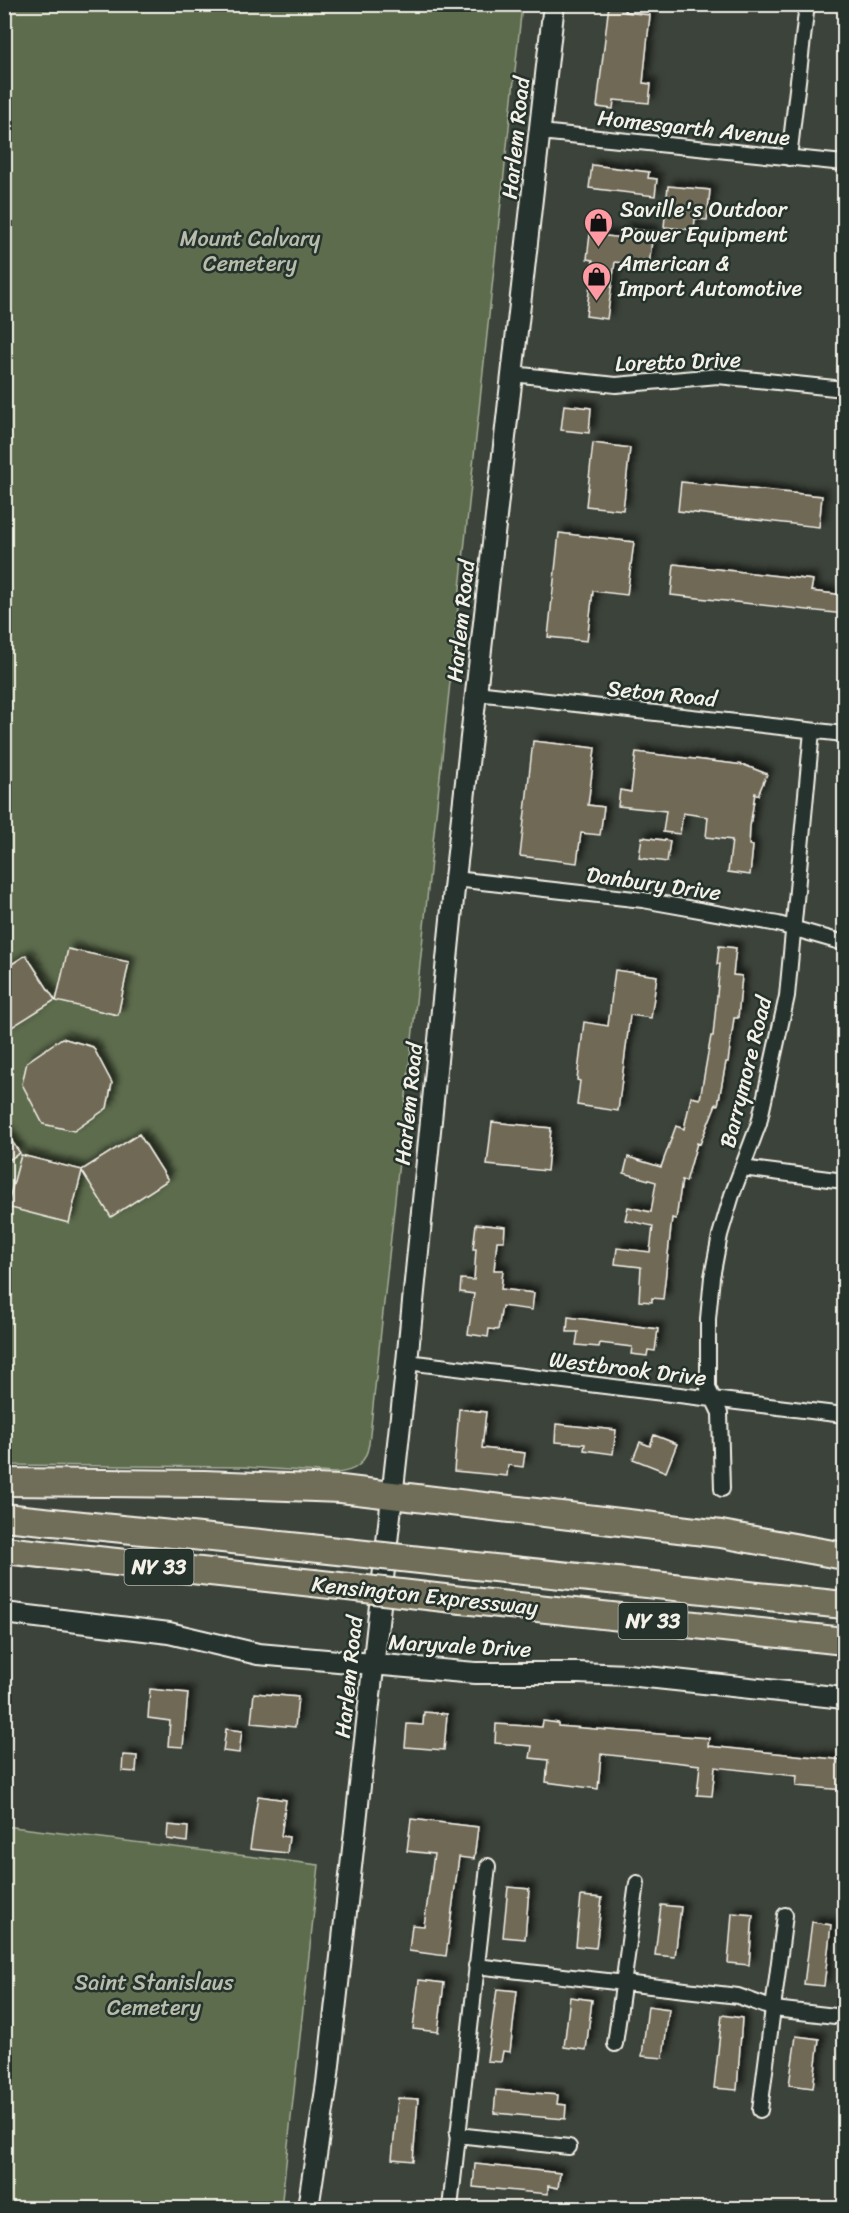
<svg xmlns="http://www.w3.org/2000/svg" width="849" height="2213" font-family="Sriracha,sans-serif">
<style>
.green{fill:#5d6c4d;stroke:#a8ae9a;stroke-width:1.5}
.building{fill:#6f6957;stroke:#f4f1e8;stroke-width:1.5;filter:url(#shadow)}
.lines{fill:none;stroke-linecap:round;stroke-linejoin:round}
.street-casing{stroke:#f4f1e8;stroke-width:18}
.secondary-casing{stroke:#f4f1e8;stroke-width:24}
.highway-casing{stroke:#f4f1e8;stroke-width:30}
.street{stroke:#26332d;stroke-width:14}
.secondary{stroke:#26332d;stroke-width:20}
.highway{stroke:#706e59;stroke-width:26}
.highway-bridge-casing{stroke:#f4f1e8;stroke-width:30;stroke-linecap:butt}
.highway-bridge{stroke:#706e59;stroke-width:26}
.labels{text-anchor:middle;stroke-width:5;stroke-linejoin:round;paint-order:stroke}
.shield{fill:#26332d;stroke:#b6b8b0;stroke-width:1.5}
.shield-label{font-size:21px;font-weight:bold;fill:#f4f1e8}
.street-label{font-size:22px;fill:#f4f1e8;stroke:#26332d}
.poi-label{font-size:22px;fill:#f4f1e8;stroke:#26332d;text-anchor:start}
.park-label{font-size:22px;fill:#b8bcaa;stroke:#26332d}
</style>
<defs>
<filter id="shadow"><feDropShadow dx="5.5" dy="-5.5" stdDeviation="3" flood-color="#0009"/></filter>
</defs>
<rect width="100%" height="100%" fill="#3c433a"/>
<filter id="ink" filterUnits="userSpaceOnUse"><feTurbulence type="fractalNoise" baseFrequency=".0167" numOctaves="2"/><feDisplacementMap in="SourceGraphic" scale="12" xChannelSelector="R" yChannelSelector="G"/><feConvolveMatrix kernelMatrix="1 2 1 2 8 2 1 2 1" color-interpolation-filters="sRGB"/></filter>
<g filter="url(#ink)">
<path class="green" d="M5,5H522L369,1444C365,1465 355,1472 334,1473L243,1467L5,1465Z
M5,1826L319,1865L281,2208H5Z"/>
<path class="building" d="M609,4H626L625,12L650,15L643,83L651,84L649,103L614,100L613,109L597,107Z
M592,165L649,172L648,178L657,179L655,196L589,188Z
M668,186L710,190L707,220L695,219L694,230L664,227Z
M624,228L653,232L649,266L615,262L607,319L586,316L593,260L587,259L590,234L623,238Z
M564,405L591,408L589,433L561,430Z
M593,443L630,448L623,510L586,506Z
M681,482L822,496L819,527L678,511Z
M559,533L634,542L627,595L593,591L587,641L548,637Z
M674,564L813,580L811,591L844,595V614L671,595Z
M533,741L595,748L588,805L604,807L600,835L581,833L577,863L520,856Z
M636,752L744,765L767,774L758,795L755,793L750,827L749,845L753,846L750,875L728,872L732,840L706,837L708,817L683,813L680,834L663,832L666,811L618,806L620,790L631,792Z
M642,837L670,841L667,862L639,858Z
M719,946L736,948L733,975L742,976L738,1018H734L728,1062H726L718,1105L716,1104L700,1144L697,1143L686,1182L682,1180L676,1219L672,1218L663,1299L652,1298V1302L639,1301L641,1267L615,1264L617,1248L650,1252L653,1226L625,1220L628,1207L651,1212L656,1182L624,1173L628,1157L661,1167L676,1126L684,1129L691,1097L700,1099L711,1036H713L720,964H717Z
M68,949L129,962L118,1015L56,1001Z
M26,955L55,1000L4,1032V969Z
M615,970L657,976L651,1018L630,1015L618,1111L577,1105L580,1081L577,1080L584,1022L608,1026Z
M62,1038L93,1047L112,1083L107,1108L74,1131L43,1124L22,1084L27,1062Z
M492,1122L551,1128L547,1171L487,1165Z
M4,1130L20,1153L4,1163Z
M139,1134L168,1180L111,1217L82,1171L69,1223L7,1207L21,1155L82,1170Z
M476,1224L505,1227L504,1241H497L494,1270H503L501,1289L534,1293L532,1310L502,1306L498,1330L489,1329L488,1337L468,1334L474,1294L460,1292L461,1279L474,1280L476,1249H473Z
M568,1317L658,1329L655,1351L648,1350L647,1356L631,1354L632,1347L600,1343L599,1347L576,1345L578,1332H567Z
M459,1409L486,1412L482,1448L525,1453L523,1467L508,1465L507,1476L454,1471Z
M556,1424L616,1430L613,1454L584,1450L585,1444L555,1442Z
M654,1435L677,1444L666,1472L633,1459L640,1442L650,1446Z
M150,1689L188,1693L183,1747L168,1746L170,1721L148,1718Z
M254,1693L298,1697L295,1727L251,1723Z
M424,1712L447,1714L444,1750L405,1747L407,1724L423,1725Z
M543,1721L558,1723V1726L709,1738L708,1746L844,1760V1790L796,1786L797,1776L715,1767L712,1796L697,1795L700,1765L601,1754L598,1789L546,1782L548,1760L530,1758L532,1746L495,1743L496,1724L542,1727Z
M226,1729L242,1731L239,1753L223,1751Z
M123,1755L137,1756L136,1772L122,1771Z
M258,1796L286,1800L281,1836L289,1837L287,1853L250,1849Z
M411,1819L478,1827L474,1859L459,1857L446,1956L409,1951L412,1925L424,1926L434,1854L407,1851Z
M168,1825L188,1827L187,1842L167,1839Z
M508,1887L529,1889L525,1939L503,1937Z
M581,1896L602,1898L596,1948L576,1946Z
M661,1905L681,1907L675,1957L655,1955Z
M732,1913L753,1915L749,1965L728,1963Z
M812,1922L831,1925L824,1986L804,1984Z
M419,1980L444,1983L438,2032L413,2029Z
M497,1989L517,1991L510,2052L503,2051L501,2062L487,2061Z
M570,1997L592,2000L586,2050L564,2047Z
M648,2006L669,2009L663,2058L642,2056Z
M722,2015L742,2018L737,2090L714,2088Z
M796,2036L819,2039L813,2088L789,2085Z
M496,2090L558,2095L557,2104L566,2105L565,2119L494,2113Z
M398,2098L418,2099L413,2161L392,2159Z
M475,2164L560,2173L558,2188L548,2186V2194L473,2187Z"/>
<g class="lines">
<defs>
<path id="street" d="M540,132L844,163
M789,158L807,4
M512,374L616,385L718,376L844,389
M476,693L844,734
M455,879L643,900L778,924L844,943
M742,1168L844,1181
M407,1362L844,1415
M722,1489L720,1413L708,1388V1319L712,1277L720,1235L732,1195L759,1123L787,996L812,731
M476,1966L738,1996L774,2009L844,2017
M615,2044L637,1883
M760,2110L785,1915
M457,2135L569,2147
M450,2208L488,1866"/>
<path id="secondary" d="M4,1613L169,1633L258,1654L475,1673H578L628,1675L844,1698
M308,2208L327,2083L407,1362L455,879L554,4"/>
<path id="highway" d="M4,1482L204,1484L341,1489L721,1534L844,1556
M4,1517L310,1548
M4,1550L313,1583
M466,1565L844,1605
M462,1600L844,1641"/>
</defs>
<use href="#street" class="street-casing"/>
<use href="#secondary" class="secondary-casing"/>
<use href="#highway" class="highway-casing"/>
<use href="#street" class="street"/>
<use href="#secondary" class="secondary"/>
<use href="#highway" class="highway"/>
<defs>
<path id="highway-bridge" d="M310,1548L466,1565
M313,1583L462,1600"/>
</defs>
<use href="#highway-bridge" class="highway-bridge-casing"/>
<use href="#highway-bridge" class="highway-bridge"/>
</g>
</g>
<defs>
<symbol id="shop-pin" viewBox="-11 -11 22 30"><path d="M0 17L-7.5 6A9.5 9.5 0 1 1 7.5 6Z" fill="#ff9aa2" stroke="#26332d"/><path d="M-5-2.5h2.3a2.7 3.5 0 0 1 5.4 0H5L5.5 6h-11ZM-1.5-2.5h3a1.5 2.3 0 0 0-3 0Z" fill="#111"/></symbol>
</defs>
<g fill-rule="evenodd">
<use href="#shop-pin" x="582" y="206" width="33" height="45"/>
<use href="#shop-pin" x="580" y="260" width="33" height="45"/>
</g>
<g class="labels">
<g class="shield">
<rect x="124.5" y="1549" width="69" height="36" rx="4.5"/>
<rect x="618.5" y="1603" width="69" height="36" rx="4.5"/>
</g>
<g class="shield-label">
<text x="159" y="1574">NY 33</text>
<text x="653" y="1628">NY 33</text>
</g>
<g class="street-label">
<text transform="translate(694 127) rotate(6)" y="8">Homesgarth Avenue</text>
<text transform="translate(515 138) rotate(-84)" y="8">Harlem Road</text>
<text transform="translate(678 361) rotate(-2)" y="8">Loretto Drive</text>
<text transform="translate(460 621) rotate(-84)" y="8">Harlem Road</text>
<text transform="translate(662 693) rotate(6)" y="8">Seton Road</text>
<text transform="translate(654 883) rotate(8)" y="8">Danbury Drive</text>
<text transform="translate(745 1072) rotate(-76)" y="8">Barrymore Road</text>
<text transform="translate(408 1104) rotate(-84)" y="8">Harlem Road</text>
<text transform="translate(628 1368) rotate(7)" y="8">Westbrook Drive</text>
<text transform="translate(425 1595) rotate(6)" y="8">Kensington Expressway</text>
<text transform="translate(460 1645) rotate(3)" y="8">Maryvale Drive</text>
<text transform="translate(348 1677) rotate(-84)" y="8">Harlem Road</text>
</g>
<g class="poi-label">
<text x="620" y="217">Saville's Outdoor<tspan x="620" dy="25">Power Equipment</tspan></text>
<text x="618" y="271">American &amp;<tspan x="618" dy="25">Import Automotive</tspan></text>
</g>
<g class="park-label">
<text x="250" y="246">Mount Calvary<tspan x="250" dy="25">Cemetery</tspan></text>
<text x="154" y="1990">Saint Stanislaus<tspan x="154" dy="25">Cemetery</tspan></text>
</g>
</g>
<rect width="849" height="2213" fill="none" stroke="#26332d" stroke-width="24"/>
<rect x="12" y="12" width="825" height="2189" fill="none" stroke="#f4f1e8" stroke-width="2" filter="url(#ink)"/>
</svg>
